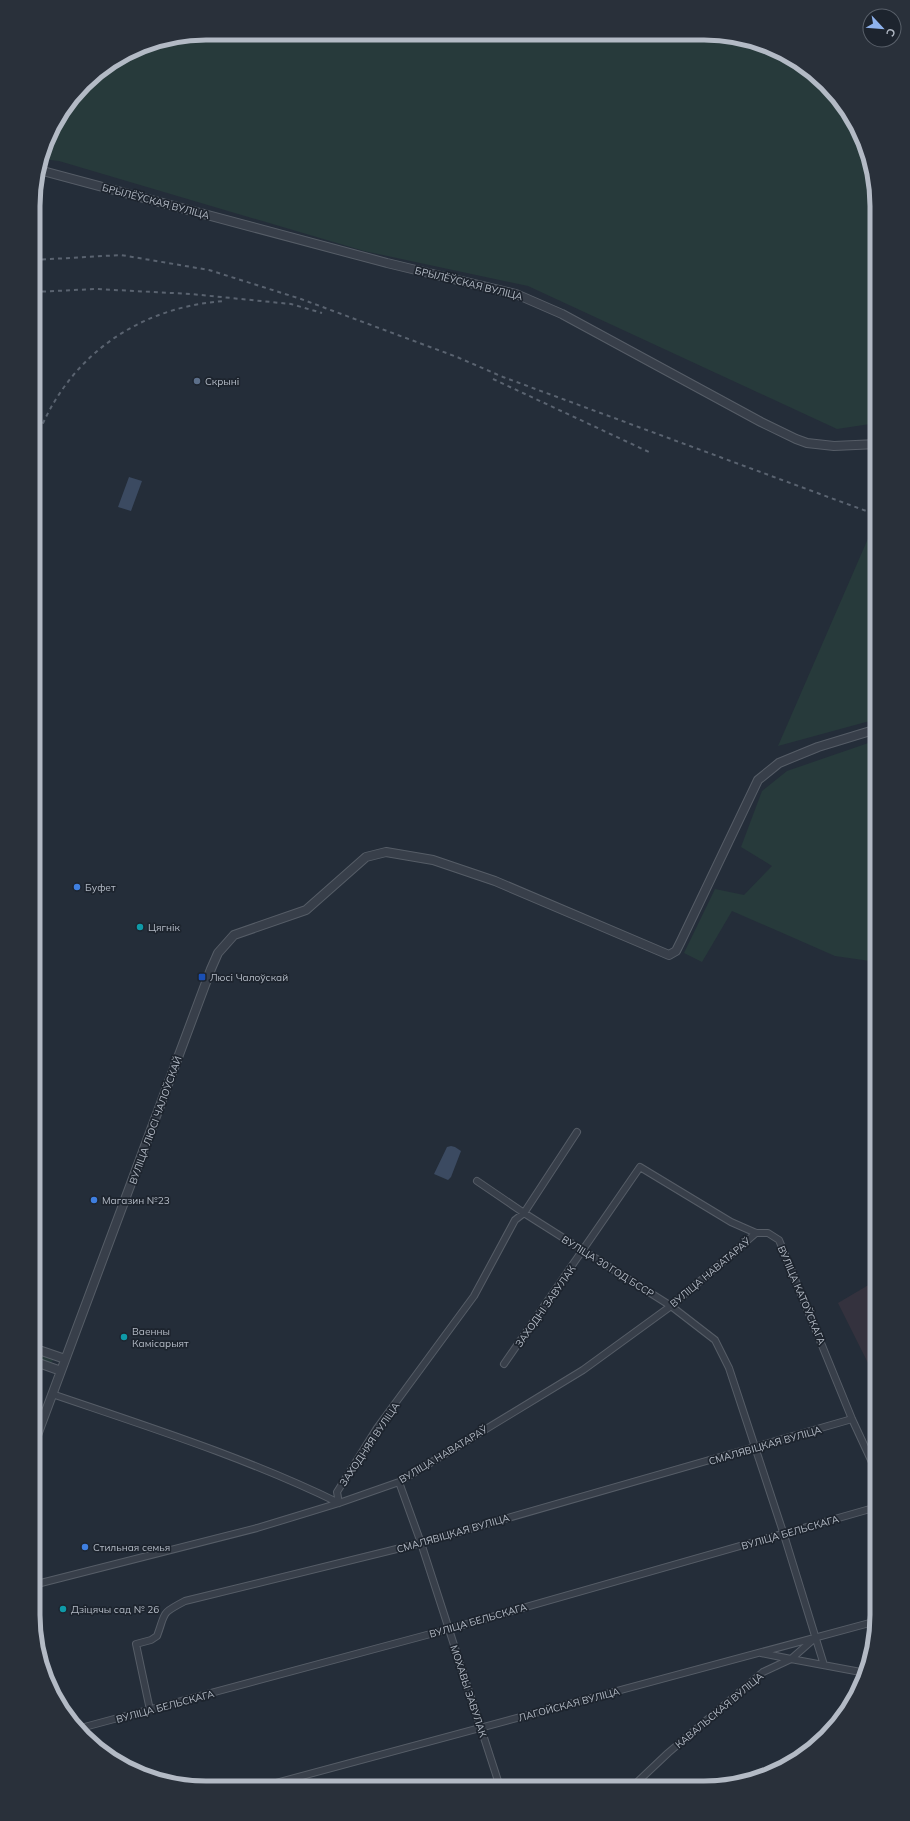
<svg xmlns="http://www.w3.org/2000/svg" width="910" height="1821" font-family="Mulish,sans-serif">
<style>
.medical{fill:#34323e}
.green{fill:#273a3b}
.water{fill:#3b4a61}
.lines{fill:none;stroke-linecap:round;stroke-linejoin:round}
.minor-casing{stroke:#565d67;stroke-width:8}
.tertiary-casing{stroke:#565d67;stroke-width:10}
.minor{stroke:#383f4a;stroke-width:6}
.tertiary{stroke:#383f4a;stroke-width:8}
.rail{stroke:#5a6370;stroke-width:2;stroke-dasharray:4 4;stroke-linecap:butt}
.service-dot{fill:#5c6f8a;stroke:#1d242e;stroke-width:1.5}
.shop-dot{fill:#3f7fe0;stroke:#1d242e;stroke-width:1.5}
.culture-dot{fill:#0f9aa8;stroke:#1d242e;stroke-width:1.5}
.transit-dot{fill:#1a4fb4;stroke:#1d242e;stroke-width:1.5}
.labels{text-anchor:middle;stroke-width:3.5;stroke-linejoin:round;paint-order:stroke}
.street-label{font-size:10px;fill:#b3bac5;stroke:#1d242e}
.poi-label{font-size:10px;fill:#b3bac5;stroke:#1d242e;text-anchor:start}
.rim{fill:none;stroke:#b3bac5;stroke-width:5}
</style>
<rect width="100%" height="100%" fill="#242d39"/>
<path class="medical" d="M877,1280V1381L838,1303Z"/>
<path class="green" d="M206,33L738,36L780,51L818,76L848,110L868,151L877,206V423L837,429L528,286L364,251L59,161L42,159L51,129L92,76L140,46Z
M873,527L877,529V719L778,746Z
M877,740V962L835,956L732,911L702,962L684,953L715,889L744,895L772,866L741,847L762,791L787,771Z
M33,1353L54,1359L51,1363L33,1357Z"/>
<path class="water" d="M129,477L142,481L131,511L118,507Z
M451,1146L455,1147L461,1151L451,1177L448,1180L434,1174L447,1147Z"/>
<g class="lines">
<defs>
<path id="minor" d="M477,1181L524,1213L671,1306L715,1340L729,1368L784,1535L824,1665
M504,1364L640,1167L731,1222L756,1233H768L779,1240L852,1419L877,1473
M52,1394C149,1427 247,1458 339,1503
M399,1482L421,1543L500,1787
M339,1503L337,1492L377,1428L474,1296L515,1220L524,1213L577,1132
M33,1585L257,1528L339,1503L399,1482L583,1370L671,1306L756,1233
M761,1653L791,1659L815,1638
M863,1673L864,1681
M150,1710L136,1644L151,1640L157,1636C166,1612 160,1614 185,1601L421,1543L852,1419
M77,1729L449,1629L877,1507
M261,1787L877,1621
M631,1788L668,1753L763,1672L791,1659L866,1673"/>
<path id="tertiary" d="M39,170L387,263L516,294L562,314L761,422L796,439L807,443L834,446L877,444
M33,1348L65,1359
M33,1361L61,1371
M33,1446L211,969L218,953L234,935L306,910L366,857L386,852L433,860L495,881L669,955L676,951L681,941L758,780L779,763L818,747L877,729"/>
</defs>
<use href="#minor" class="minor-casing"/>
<use href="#tertiary" class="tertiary-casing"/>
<use href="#minor" class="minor"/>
<use href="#tertiary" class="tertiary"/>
<path class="rail" d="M34,260L121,255L209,270L301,299L457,357L503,377L877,515
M34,292L96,289L191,294L291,304L322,313
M493,379L651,453
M34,446C63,360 135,307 225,301"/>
</g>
<circle class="service-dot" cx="197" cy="381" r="4"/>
<g class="shop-dot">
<circle cx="77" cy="887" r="4"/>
<circle cx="94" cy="1200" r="4"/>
<circle cx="85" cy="1547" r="4"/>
</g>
<g class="culture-dot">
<circle cx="140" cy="927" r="4"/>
<circle cx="124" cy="1337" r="4"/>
<circle cx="63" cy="1609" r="4"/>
</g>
<rect class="transit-dot" x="198" y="973" width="8" height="8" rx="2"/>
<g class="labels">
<g class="street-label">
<text transform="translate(156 201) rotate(15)" y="4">БРЫЛЁЎСКАЯ ВУЛІЦА</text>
<text transform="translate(469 283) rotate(14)" y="4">БРЫЛЁЎСКАЯ ВУЛІЦА</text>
<text transform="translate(155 1120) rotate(-70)" y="4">ВУЛІЦА ЛЮСІ ЧАЛОЎСКАЙ</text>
<text transform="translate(608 1266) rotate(32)" y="4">ВУЛІЦА 30 ГОД БССР</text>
<text transform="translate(710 1272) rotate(-40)" y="4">ВУЛІЦА НАВАТАРАЎ</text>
<text transform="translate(802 1295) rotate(67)" y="4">ВУЛІЦА КАТОЎСКАГА</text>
<text transform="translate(545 1306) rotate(-55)" y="4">ЗАХОДНІ ЗАВУЛАК</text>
<text transform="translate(369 1444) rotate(-56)" y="4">ЗАХОДНЯЯ ВУЛІЦА</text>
<text transform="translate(765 1445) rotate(-16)" y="4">СМАЛЯВІЦКАЯ ВУЛІЦА</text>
<text transform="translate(443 1454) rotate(-31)" y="4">ВУЛІЦА НАВАТАРАЎ</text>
<text transform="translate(790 1532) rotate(-16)" y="4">ВУЛІЦА БЕЛЬСКАГА</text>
<text transform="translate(453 1533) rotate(-16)" y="4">СМАЛЯВІЦКАЯ ВУЛІЦА</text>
<text transform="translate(478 1620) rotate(-16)" y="4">ВУЛІЦА БЕЛЬСКАГА</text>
<text transform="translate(469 1691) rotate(72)" y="4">МОХАВЫ ЗАВУЛАК</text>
<text transform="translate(569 1704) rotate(-15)" y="4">ЛАГОЙСКАЯ ВУЛІЦА</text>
<text transform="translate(165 1706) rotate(-15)" y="4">ВУЛІЦА БЕЛЬСКАГА</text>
<text transform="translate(719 1710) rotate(-40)" y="4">КАВАЛЬСКАЯ ВУЛІЦА</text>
</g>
<g class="poi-label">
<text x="205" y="385">Скрыні</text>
<text x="85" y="891">Буфет</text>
<text x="148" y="931">Цягнік</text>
<text x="210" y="981">Люсі Чалоўскай</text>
<text x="102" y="1204">Магазин №23</text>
<text x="132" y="1335">Ваенны<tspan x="132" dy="12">Камісарыят</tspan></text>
<text x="93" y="1551">Стильная семья</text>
<text x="71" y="1613">Дзіцячы сад № 26</text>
</g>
</g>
<path d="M0 0H910V1821H0ZM206 40H704A166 166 0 0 1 870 206V1615A166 166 0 0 1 704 1781H206A166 166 0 0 1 40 1615V206A166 166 0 0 1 206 40Z" fill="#29303a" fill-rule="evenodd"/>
<path class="rim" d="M206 40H704A166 166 0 0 1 870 206V1615A166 166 0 0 1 704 1781H206A166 166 0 0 1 40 1615V206A166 166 0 0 1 206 40Z"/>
<g transform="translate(882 28) rotate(116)"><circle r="19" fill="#1d242e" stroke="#59606a"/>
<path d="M0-3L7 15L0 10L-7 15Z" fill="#8fb3ee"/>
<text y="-6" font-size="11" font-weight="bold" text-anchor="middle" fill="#b3bac5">С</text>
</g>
</svg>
